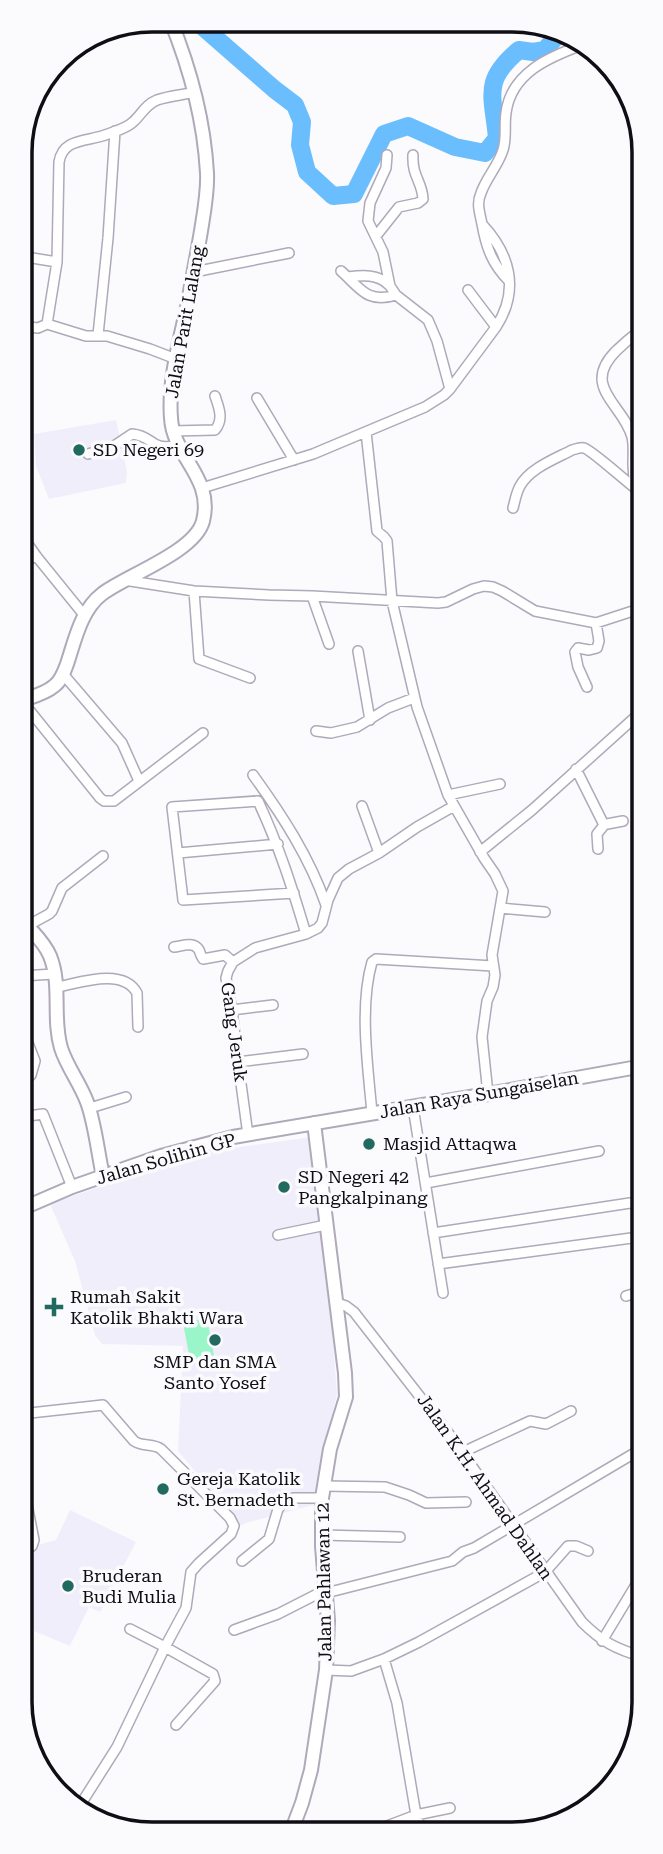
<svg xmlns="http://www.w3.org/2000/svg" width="663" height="1854" font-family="'Roboto Serif',serif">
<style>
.education{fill:#f1eefb}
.green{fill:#9af6c9}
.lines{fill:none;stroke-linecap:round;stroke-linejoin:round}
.river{stroke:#6bbefd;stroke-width:18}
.minor-casing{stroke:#afa9b9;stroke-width:12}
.tertiary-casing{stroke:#afa9b9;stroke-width:16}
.secondary-casing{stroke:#afa9b9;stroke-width:16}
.minor{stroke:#fff;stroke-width:9}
.tertiary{stroke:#fff;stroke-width:12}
.secondary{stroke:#fff;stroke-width:12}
.poi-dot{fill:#226a60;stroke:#fbfafd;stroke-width:2.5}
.labels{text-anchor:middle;stroke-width:7;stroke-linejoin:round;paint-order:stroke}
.street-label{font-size:18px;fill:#100e14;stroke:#fbfafd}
.poi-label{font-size:18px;fill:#100e14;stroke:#fbfafd;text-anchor:start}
.rim{fill:none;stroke:#100e14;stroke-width:3.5}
</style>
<rect width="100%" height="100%" fill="#fbfafd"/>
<path class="education" d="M116,420L127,472L126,483L49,499L36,466L34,434Z
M311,1137L324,1227L337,1394L318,1473L313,1505L246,1523L241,1526L178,1451L183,1346L102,1344L95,1335L75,1261L50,1204L198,1153Z
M70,1510L136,1542L100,1612L89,1607L70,1646L22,1626V1566L38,1545L56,1540Z"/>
<path class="green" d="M207,1318L215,1361L191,1365L183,1323Z"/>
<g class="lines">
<path class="river" d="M195,20L274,89L295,105L302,122L300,145L307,172L333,196L354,194L384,134L408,126L455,147L485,153L497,138C493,95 482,81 519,50L533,52L545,50L559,33"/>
<defs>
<path id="minor" d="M387,155L386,168L370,203L368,221L383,252L390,286L396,295L428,320L437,341L450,389
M376,236L399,207L418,203L423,199C422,181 412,177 413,155
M20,256L57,262
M341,271C360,288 367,304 396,295
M194,272L289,253
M348,277C363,275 378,274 389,285
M509,281C492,264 486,247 482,224C480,213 476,204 481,193C486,178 498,166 503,150C507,138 504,125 506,113C511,73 549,57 582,45
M468,290L496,327
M20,326L38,328L47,324
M641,331C632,335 624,344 616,351C580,387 624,405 632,437C634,445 633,455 633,464C633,479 636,492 642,506
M98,335L108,238L115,131
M176,359L150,349L107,336H86L47,324L57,262L59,162C63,137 89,142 108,134C116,131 127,128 133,122C142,114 145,105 157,100C169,96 183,95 195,92
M20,370L22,383L20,387
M257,398L294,460
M172,431L215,430C224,419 219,408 215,396
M366,432L377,531L384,537L387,541L392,601L417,707L448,795L484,858L495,874L503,891L492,955L495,975L493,987L487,1001L482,1037L488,1094
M88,454L114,446L132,434C155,436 149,452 178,445
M202,488L313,454L425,407L444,395L450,389L496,327C520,290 510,254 482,224
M513,508C515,501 516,493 520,486C530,468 555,459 572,450C576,449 580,447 584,448C590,449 627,482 635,488
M20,533L37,557L84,615
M20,559L37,557
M124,580L194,591L269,595L312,596L438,603L446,602L473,589L484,586L493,587L502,591L535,611L596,623L642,608
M194,591L199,659L250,678
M312,596L329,644
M358,651L370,720
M63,674L122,743L139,781
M587,687L578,667L575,652L578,648L589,650L597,648L599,641L596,623
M22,701L100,798L104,801H114L203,733
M316,731L331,733L357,727L388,708L414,698
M576,769L603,823L607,824L623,821
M253,775C282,815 310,858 326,905
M448,795L500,784
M362,806L379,853
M598,849L597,834L605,824
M480,852L532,810L642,711
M178,853L278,844
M294,893L183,900L172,807L258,801C279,846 292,887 306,934
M500,908L545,912
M27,926L49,914L52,911L62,888L103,856
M174,947C182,946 194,941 199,950C200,953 201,956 203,959L225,955L233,962
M21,976L54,974
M57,987C79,983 123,967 137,993L138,1027
M21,1002L26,1001L22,1028L35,1061L31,1075L21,1083
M232,1010L273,1005
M238,1062L303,1054
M413,1107L443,1293
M90,1108L126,1097
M372,1113C368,1067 359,1007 372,962L376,959L493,966
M21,1117L43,1114L72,1187
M248,1135L238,1062L232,1010L226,978L228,971L233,962L255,948L306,934L318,928L322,923L328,900L338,878L349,869L379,853L417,827L454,806
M426,1183L599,1151
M21,1185L29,1205
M433,1233L630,1203L635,1204L637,1209L641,1292
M278,1235L326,1225
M438,1264L639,1237
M626,1296L643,1291
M337,1303L346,1306L354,1312L449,1434L582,1622C602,1642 616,1649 643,1657
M637,1397L643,1393
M21,1414L103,1405L134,1441C142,1447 153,1443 161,1449L230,1518L234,1526L231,1534L199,1563L191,1572L186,1608L165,1647L130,1629
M463,1452L530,1421L546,1424L571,1411
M22,1479L34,1540L32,1546L22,1552
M324,1486L385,1487L409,1495L426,1503L466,1502
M322,1535L400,1537
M242,1561L269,1539L278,1509L283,1503L293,1498H322
M326,1593L452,1561L463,1552L474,1548L643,1448
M234,1630L278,1614L325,1590
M602,1641L643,1573
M384,1659L397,1703L416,1815L422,1832
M326,1670L351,1671L384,1659L419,1642L538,1576L545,1572L568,1546H576L588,1551
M79,1807L117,1747L165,1647L213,1674L215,1681L176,1725
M371,1832L416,1815L450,1808"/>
<path id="tertiary" d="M20,701C31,697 45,694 54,686C61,681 64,672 67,664C75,640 81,610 102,594C127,575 195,552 203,521C214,477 173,457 171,418C168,380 180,340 188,303C192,279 197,255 201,231C204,212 208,192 207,173C204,119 190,68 170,19
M21,918C30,930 44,941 50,956C62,986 52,1018 61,1048C67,1067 80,1083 87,1102C95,1123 98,1154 103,1176"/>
<path id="secondary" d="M21,1209L72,1187L161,1156L233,1137L488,1094L643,1066
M291,1832L302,1803L311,1770L326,1670L328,1621L322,1546V1498L330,1449L346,1397L345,1373L314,1123"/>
</defs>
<use href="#minor" class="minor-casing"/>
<use href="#tertiary" class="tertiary-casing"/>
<use href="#secondary" class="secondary-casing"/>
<use href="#minor" class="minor"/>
<use href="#tertiary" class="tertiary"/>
<use href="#secondary" class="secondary"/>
</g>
<g class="poi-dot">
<circle cx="79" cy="450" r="7"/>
<circle cx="369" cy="1144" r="7"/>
<circle cx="284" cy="1187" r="7"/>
<path d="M50.5 1296.5h7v7h7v7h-7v7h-7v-7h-7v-7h7z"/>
<circle cx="215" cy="1340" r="7"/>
<circle cx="163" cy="1489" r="7"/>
<circle cx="68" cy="1586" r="7"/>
</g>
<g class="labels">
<g class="street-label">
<text transform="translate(185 322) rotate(-80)" y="6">Jalan Parit Lalang</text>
<text transform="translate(234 1032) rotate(82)" y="6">Gang Jeruk</text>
<text transform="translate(479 1095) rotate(-10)" y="6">Jalan Raya Sungaiselan</text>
<text transform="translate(166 1159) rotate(-16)" y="6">Jalan Solihin GP</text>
<text transform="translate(485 1487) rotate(55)" y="6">Jalan K.H. Ahmad Dahlan</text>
<text transform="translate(324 1582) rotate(-91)" y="6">Jalan Pahlawan 12</text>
</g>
<g class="poi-label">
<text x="93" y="456">SD Negeri 69</text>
<text x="383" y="1150">Masjid Attaqwa</text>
<text x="298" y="1183">SD Negeri 42<tspan x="298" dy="21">Pangkalpinang</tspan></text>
<text x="70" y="1303">Rumah Sakit<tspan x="70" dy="21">Katolik Bhakti Wara</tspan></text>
<text x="215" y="1368" text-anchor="middle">SMP dan SMA<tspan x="215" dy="21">Santo Yosef</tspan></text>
<text x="177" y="1485">Gereja Katolik<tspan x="177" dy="21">St. Bernadeth</tspan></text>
<text x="82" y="1582">Bruderan<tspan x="82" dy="21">Budi Mulia</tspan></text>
</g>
</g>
<path d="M0 0H663V1854H0ZM152 32H512A120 120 0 0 1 632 152V1702A120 120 0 0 1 512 1822H152A120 120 0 0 1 32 1702V152A120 120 0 0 1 152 32Z" fill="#fbfafd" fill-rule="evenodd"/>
<path class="rim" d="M152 32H512A120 120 0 0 1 632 152V1702A120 120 0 0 1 512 1822H152A120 120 0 0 1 32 1702V152A120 120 0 0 1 152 32Z"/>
</svg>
